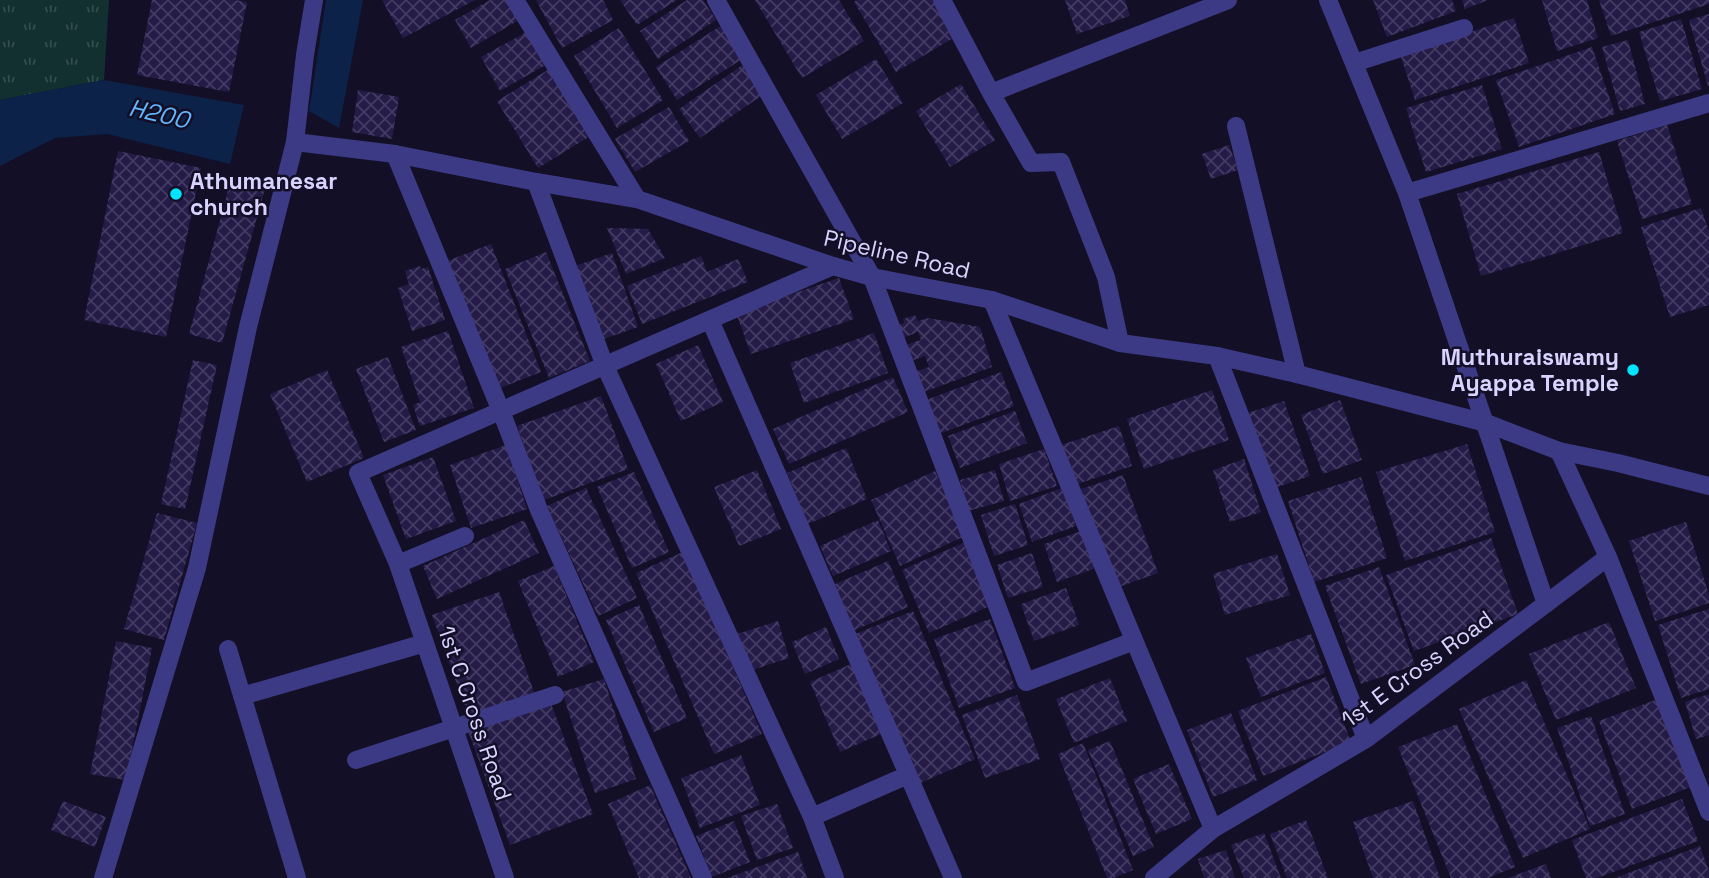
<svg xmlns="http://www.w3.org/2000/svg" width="1709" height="878" font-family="'Space Grotesk',sans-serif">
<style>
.grass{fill:url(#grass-tufts)}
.water{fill:#0c2248}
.building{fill:url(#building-cross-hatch)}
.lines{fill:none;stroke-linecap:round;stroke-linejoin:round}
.minor{stroke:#3d3a85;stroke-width:18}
.tertiary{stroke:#3d3a85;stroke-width:18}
.poi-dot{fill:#00e5ff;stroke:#130f26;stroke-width:2.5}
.labels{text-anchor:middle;stroke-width:5;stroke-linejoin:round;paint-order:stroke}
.poi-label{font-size:23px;font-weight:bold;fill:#d9d4ff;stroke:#130f26;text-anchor:start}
.street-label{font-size:23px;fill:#d9d4ff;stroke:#130f26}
.water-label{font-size:24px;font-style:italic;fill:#62b6ff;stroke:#130f26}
</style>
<defs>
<pattern id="grass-tufts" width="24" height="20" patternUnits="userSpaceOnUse" patternTransform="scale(1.75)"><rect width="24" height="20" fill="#12302f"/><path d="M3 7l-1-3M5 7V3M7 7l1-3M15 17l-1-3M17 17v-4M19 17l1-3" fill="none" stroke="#344d4e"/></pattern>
<pattern id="building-cross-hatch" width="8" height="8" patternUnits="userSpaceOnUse" patternTransform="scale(1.75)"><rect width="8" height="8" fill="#241b47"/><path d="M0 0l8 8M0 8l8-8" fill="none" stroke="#433b63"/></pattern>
</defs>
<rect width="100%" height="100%" fill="#130f26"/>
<path class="grass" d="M0,0H109L104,80L0,100Z"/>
<path class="water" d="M326,0H363L339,128L309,111Z
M104,80L244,105L230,164L107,134L55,138L0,166V100Z"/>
<path class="building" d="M152,0H235L247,2L229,92L137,75Z
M382,0H475L403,38Z
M490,0H514L524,17L471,48L455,20Z
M536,0H603L613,20L562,48Z
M620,0H677L637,25Z
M687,0H703L716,20L658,59L640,31Z
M755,0H839L864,41L802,78Z
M857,0H933L955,37L896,72L854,2Z
M1065,0H1125L1130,16L1077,34Z
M1373,0H1452L1456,11L1387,37Z
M1462,0H1488L1465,9Z
M1542,0H1587L1598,38L1557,51Z
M1599,0H1709V4L1611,36Z
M1709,14V86H1708L1689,20Z
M1514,18L1529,63L1415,100L1400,54Z
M1681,19L1702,89L1660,101L1639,32Z
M722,25L744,58L677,100L656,67Z
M619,28L663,100L617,128L574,56Z
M532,29L551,62L500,91L481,57Z
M1628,40L1645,104L1620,111L1602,47Z
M1592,47L1615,114L1519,147L1496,80Z
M876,59L903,103L842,139L816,95Z
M744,64L764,94L700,138L679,109Z
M551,68L592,135L538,168L497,101Z
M961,84L995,140L950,167L916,111Z
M1482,85L1502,149L1426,172L1406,108Z
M358,90L399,97L392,139L352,132Z
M669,107L689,141L635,172L615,139Z
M1667,125L1692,204L1642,219L1617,141Z
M1229,145L1238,170L1211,179L1202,154Z
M118,151L201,168L166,337L84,320Z
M1599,152L1623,233L1481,276L1457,194Z
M232,176L266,185L222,343L189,334Z
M1701,208L1709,232V305L1670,317L1641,227Z
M607,228L648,229L665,258L626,274Z
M491,244L541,372L498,389L447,261Z
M546,252L590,361L549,378L505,269Z
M612,253L638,327L601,340L575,266Z
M701,256L707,272L738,259L748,282L642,324L627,286Z
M420,266L421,269L428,267L445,320L412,331L398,288L409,284L405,271Z
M839,278L854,319L751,354L736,313Z
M915,315L918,321L928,318L980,327L992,367L924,392L917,371L929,367L925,356L911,361L905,345L921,340L918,332L898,340L893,326L904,323L903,319Z
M448,331L474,408L420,426L413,405L420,402L401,347Z
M874,333L888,373L804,403L790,363Z
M698,345L723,402L681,421L656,364Z
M388,357L416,430L384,442L356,369Z
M193,360L217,365L185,509L161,504Z
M327,370L364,458L307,482L270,394Z
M1001,372L1014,406L939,434L926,400Z
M893,377L908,412L789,464L773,429Z
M1212,390L1229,440L1144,469L1127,419Z
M601,396L628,469L544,500L517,426Z
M1340,400L1362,460L1323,474L1301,415Z
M1284,401L1310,476L1274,488L1248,413Z
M1015,411L1027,443L960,468L948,436Z
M1119,426L1132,466L1074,485L1061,445Z
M1467,444L1495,532L1405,561L1376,472Z
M506,445L527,509L471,528L450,465Z
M846,448L867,499L808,524L787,473Z
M1044,449L1057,486L1010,501L999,464Z
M433,457L456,521L406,539L383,475Z
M1244,459L1261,512L1230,522L1213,470Z
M757,470L781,529L739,546L714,487Z
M995,470L1004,501L968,511L960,480Z
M935,471L965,536L900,566L871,500Z
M634,472L669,552L632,568L597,487Z
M1123,475L1158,573L1116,588L1081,489Z
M1361,477L1387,558L1314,582L1288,501Z
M586,488L637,598L598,616L547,506Z
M1062,488L1076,526L1032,542L1019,504Z
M1015,504L1028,545L994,556L981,515Z
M157,513L197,523L164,640L124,629Z
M524,520L539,553L437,599L423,566Z
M878,520L891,551L833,576L820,546Z
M1686,522L1709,595V603L1655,621L1629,541Z
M1084,530L1096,568L1057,582L1044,544Z
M1491,538L1518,614L1414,651L1386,575Z
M963,543L990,606L929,633L902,570Z
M683,552L762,734L714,754L636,573Z
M1032,553L1043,587L1008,598L997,565Z
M1277,554L1290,595L1225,615L1213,574Z
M888,561L908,607L853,631L833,585Z
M554,566L594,662L558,677L518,581Z
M1379,567L1415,665L1361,684L1325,586Z
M1066,588L1079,625L1034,641L1021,604Z
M499,592L535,695L469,718L432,615Z
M639,605L687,718L654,732L606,620Z
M1709,609V689L1681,698L1658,625Z
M913,611L975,759L918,784L855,634Z
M990,619L1015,688L959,708L934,639Z
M778,621L789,658L749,671L737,634Z
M1609,622L1636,688L1556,720L1529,654Z
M826,627L839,659L805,674L792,642Z
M1311,634L1325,673L1261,697L1246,658Z
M116,641L152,648L126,780L90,774Z
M851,664L881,734L840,752L810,682Z
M1326,677L1351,742L1263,776L1238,711Z
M1110,678L1127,721L1074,743L1056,699Z
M604,679L636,779L595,793L562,692Z
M1526,680L1590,829L1523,858L1459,709Z
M1709,694V735L1696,739L1685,702Z
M1017,695L1040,759L985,778L962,715Z
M1658,699L1691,787L1632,809L1599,721Z
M550,701L593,814L510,845L468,731Z
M1231,713L1257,780L1213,797L1187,730Z
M1591,716L1625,814L1590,826L1557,728Z
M1457,724L1515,867L1488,878H1451L1398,747Z
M1110,741L1154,847L1133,856L1088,750Z
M1083,743L1133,870L1113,878H1107L1058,754Z
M741,755L760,805L700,828L681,778Z
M1169,764L1192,819L1156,834L1133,779Z
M650,785L691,878H639L608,804Z
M1682,799L1698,841L1597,878H1586L1572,840Z
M63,801L106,817L95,847L51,830Z
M1413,801L1440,878H1373L1353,822Z
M777,804L793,848L757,860L741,816Z
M1306,820L1328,878H1287L1270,834Z
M734,821L750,862L712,877L696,836Z
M1264,833L1281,878H1244L1231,845Z
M1700,846L1709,871V878H1615Z
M1226,850L1235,878H1204L1198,859Z
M798,852L807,878H727Z
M1546,864L1551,878H1508Z"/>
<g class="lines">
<path class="minor" d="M515,0L637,199
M716,0L872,277L1026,682L1134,641
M942,0L991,93L1031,163L1061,162L1106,277L1120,343
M1328,0L1407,193L1546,604
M1354,63L1464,28
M991,93L1228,0
M1236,126L1297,374
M295,142L305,55L314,0
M395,154L501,411L539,510L703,878
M536,182L605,366L812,817L835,878
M1407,193L1709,103
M992,300L1213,829
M710,320L953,878
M1217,356L1366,739
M1608,557L1709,812
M398,564L465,536
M228,649L297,878
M242,696L425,643
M356,760L555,695
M812,817L908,775
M505,878L398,564L358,473L833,266
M1154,878L1213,829L1366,739L1608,557L1559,451"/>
<path class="tertiary" d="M103,878L197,568L248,327L295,142L395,154L536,182L637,199L833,266L872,277L992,300L1120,343L1217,356L1297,374L1486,423L1559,451L1618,463L1709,486"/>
</g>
<g class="poi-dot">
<circle cx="176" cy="194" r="7"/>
<circle cx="1633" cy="370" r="7"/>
</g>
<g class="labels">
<g class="poi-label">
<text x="190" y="189">Athumanesar<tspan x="190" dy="26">church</tspan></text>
<text x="1619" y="365" text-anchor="end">Muthuraiswamy<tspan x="1619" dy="26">Ayappa Temple</tspan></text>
</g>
<g class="street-label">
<text transform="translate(897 254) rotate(13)" y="8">Pipeline Road</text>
<text transform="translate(1417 669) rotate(-36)" y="8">1st E Cross Road</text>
<text transform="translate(475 713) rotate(71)" y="8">1st C Cross Road</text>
</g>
<g class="water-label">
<text transform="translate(159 114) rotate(13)" y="8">H200</text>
</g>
</g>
</svg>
